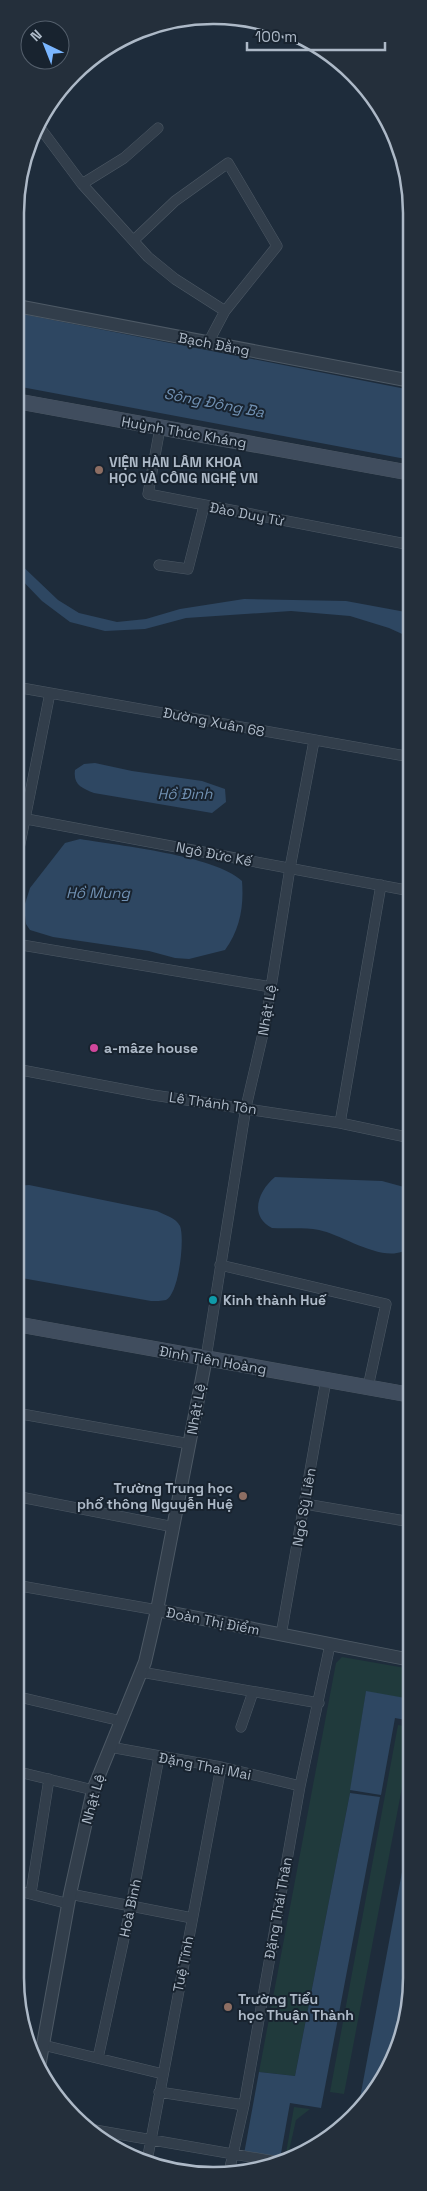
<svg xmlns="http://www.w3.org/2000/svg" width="427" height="2191" font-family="'Space Grotesk',sans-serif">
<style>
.green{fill:#203a3c}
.water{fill:#2e4762}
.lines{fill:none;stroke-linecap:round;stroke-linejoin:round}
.minor-casing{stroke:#4d5965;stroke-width:11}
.tertiary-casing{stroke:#4d5965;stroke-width:14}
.secondary-casing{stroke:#4d5965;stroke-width:16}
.minor{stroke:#323e4b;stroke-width:10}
.tertiary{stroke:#323e4b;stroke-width:12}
.secondary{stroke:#404d5e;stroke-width:15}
.education-dot{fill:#8d6e63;stroke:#18232f;stroke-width:2}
.hotel-dot{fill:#d1479c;stroke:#18232f;stroke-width:2}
.culture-dot{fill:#0f9aa8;stroke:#18232f;stroke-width:2}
.labels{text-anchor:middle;stroke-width:4;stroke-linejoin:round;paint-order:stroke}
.street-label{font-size:14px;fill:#adb9c7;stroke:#18232f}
.poi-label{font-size:14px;font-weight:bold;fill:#adb9c7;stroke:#18232f;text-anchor:start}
.water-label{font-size:15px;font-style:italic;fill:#7191b3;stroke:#18232f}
.rim{fill:none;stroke:#adb9c7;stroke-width:2.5}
</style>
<rect width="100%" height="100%" fill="#1e2c3b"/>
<path class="green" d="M342,1657L411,1669V1699L366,1692L350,1793L295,2076L259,2072L336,1663Z
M398,1725L411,1727V1740L344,2094L330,2092Z
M294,2107L310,2109L296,2120L289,2151L286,2153Z"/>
<path class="water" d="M17,313L411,390V460L16,386Z
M16,560L58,600L79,613L117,622L146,619L180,609L244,599L346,601L411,613V638L389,628L350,616L291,611L186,618L145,629L105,631L70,622L42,601L16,574Z
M95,763L132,771L202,781L225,789L226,802L212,813L94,793C82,788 73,785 75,770L84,764Z
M80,839C120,846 214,855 242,881C244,907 240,929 225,950L189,959L175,958L149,951L53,937L30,930L26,924L24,907L30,888L65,843Z
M275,1177L382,1181L404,1187L411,1194V1246C389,1268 344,1235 319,1230C303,1227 287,1229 272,1228C248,1216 259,1190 275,1177Z
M29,1185L157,1211C165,1215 176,1218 180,1226C185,1238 179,1294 166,1300C162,1301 155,1301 151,1301L16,1277V1186Z
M366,1691L411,1699V1721L395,1718L381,1795L350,1790Z
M350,1793L380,1797L321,2108L290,2103L280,2159L244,2154L259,2072L295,2076Z
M410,1829V2003L391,2066L358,2109Z"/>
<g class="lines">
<defs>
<path id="minor" d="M38,125L82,184L148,257L175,279L225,311
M82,184L124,158L158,128
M134,240L175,201L228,163L277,246L225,311L208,343
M160,428L148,494L411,545
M159,565L188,569L204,506
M16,687L411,757
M16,817L411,891
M16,864L50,693
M16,944L271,987
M16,1069L153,1095L340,1123L411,1138
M340,1123L381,885
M220,1265L386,1304L368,1387
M206,1358L246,1107L265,1025L290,868L314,741
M16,1413L190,1444
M15,1496L174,1527
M305,1504L411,1522
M15,1585L157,1610
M281,1635L326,1380
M141,1672L319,1703
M15,1696L121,1721
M241,1727L253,1692
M110,1747L221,1767L300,1786
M15,1771L93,1790
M15,1890L69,1904
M31,1893L49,1779
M70,1894L192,1918
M43,2045L163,2074
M98,2058L131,1906L159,1757
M159,2092L244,2105
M89,2129L279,2162
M147,2161L221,1767
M229,2172L244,2105L300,1786L330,1645"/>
<path id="tertiary" d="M17,306L411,381
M157,1610L411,1660
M39,2067L70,1894L93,1790L145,1662L157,1610L206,1358"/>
<path id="secondary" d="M16,401L411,473
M16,1324L411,1395"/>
</defs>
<use href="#minor" class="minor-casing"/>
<use href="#tertiary" class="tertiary-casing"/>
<use href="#secondary" class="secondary-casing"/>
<use href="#minor" class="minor"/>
<use href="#tertiary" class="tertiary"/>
<use href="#secondary" class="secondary"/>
</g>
<g class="education-dot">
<circle cx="99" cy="470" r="5"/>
<circle cx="243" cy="1496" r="5"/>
<circle cx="228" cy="2007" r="5"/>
</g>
<circle class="hotel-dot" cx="94" cy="1048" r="5"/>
<circle class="culture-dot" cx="213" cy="1300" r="5"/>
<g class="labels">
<g class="street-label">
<text transform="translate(214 344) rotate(11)" y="5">Bạch Đằng</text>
<text transform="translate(184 432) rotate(10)" y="5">Huỳnh Thúc Kháng</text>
<text transform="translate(247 514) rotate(11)" y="5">Đào Duy Từ</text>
<text transform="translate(214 722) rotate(11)" y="5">Đường Xuân 68</text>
<text transform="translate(214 854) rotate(11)" y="5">Ngô Đức Kế</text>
<text transform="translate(267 1010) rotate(-80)" y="5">Nhật Lệ</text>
<text transform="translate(213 1103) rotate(8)" y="5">Lê Thánh Tôn</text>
<text transform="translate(213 1360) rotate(10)" y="5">Đinh Tiên Hoàng</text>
<text transform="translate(196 1409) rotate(-80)" y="5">Nhật Lệ</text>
<text transform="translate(304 1507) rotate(-80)" y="5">Ngô Sỹ Liên</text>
<text transform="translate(213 1621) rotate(11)" y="5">Đoàn Thị Điểm</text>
<text transform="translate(205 1766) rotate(11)" y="5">Đặng Thai Mai</text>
<text transform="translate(93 1799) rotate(-74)" y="5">Nhật Lệ</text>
<text transform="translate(130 1908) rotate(-78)" y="5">Hoà Bình</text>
<text transform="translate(278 1908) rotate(-80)" y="5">Đặng Thái Thân</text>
<text transform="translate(183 1964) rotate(-79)" y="5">Tuệ Tĩnh</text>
</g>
<g class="poi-label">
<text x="109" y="467">VIỆN HÀN LÂM KHOA<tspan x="109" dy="16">HỌC VÀ CÔNG NGHỆ VN</tspan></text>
<text x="104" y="1053">a-mâze house</text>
<text x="223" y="1305">Kinh thành Huế</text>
<text x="233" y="1493" text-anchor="end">Trường Trung học<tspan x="233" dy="16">phổ thông Nguyễn Huệ</tspan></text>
<text x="238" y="2004">Trường Tiểu<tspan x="238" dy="16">học Thuận Thành</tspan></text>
</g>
<g class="water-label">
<text transform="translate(214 403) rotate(11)" y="5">Sông Đông Ba</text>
<text x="185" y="799">Hồ Đình</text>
<text x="98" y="898">Hồ Mung</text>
</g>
</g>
<path d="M0 0H427V2191H0ZM213 24H214A189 189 0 0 1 403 213V1978A189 189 0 0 1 214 2167H213A189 189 0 0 1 24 1978V213A189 189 0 0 1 213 24Z" fill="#242f3b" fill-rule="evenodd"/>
<path class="rim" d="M213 24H214A189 189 0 0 1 403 213V1978A189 189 0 0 1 214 2167H213A189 189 0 0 1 24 1978V213A189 189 0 0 1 213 24Z"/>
<g transform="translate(45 45) rotate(317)"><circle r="24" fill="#18232f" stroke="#545f6c"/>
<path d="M0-4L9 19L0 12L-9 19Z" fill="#7ab6ff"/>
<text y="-8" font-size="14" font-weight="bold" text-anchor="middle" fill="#adb9c7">N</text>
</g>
<path d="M247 42v8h138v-8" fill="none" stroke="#adb9c7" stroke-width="2.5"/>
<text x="255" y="42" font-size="15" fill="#adb9c7" stroke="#18232f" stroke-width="4" paint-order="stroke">100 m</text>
</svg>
